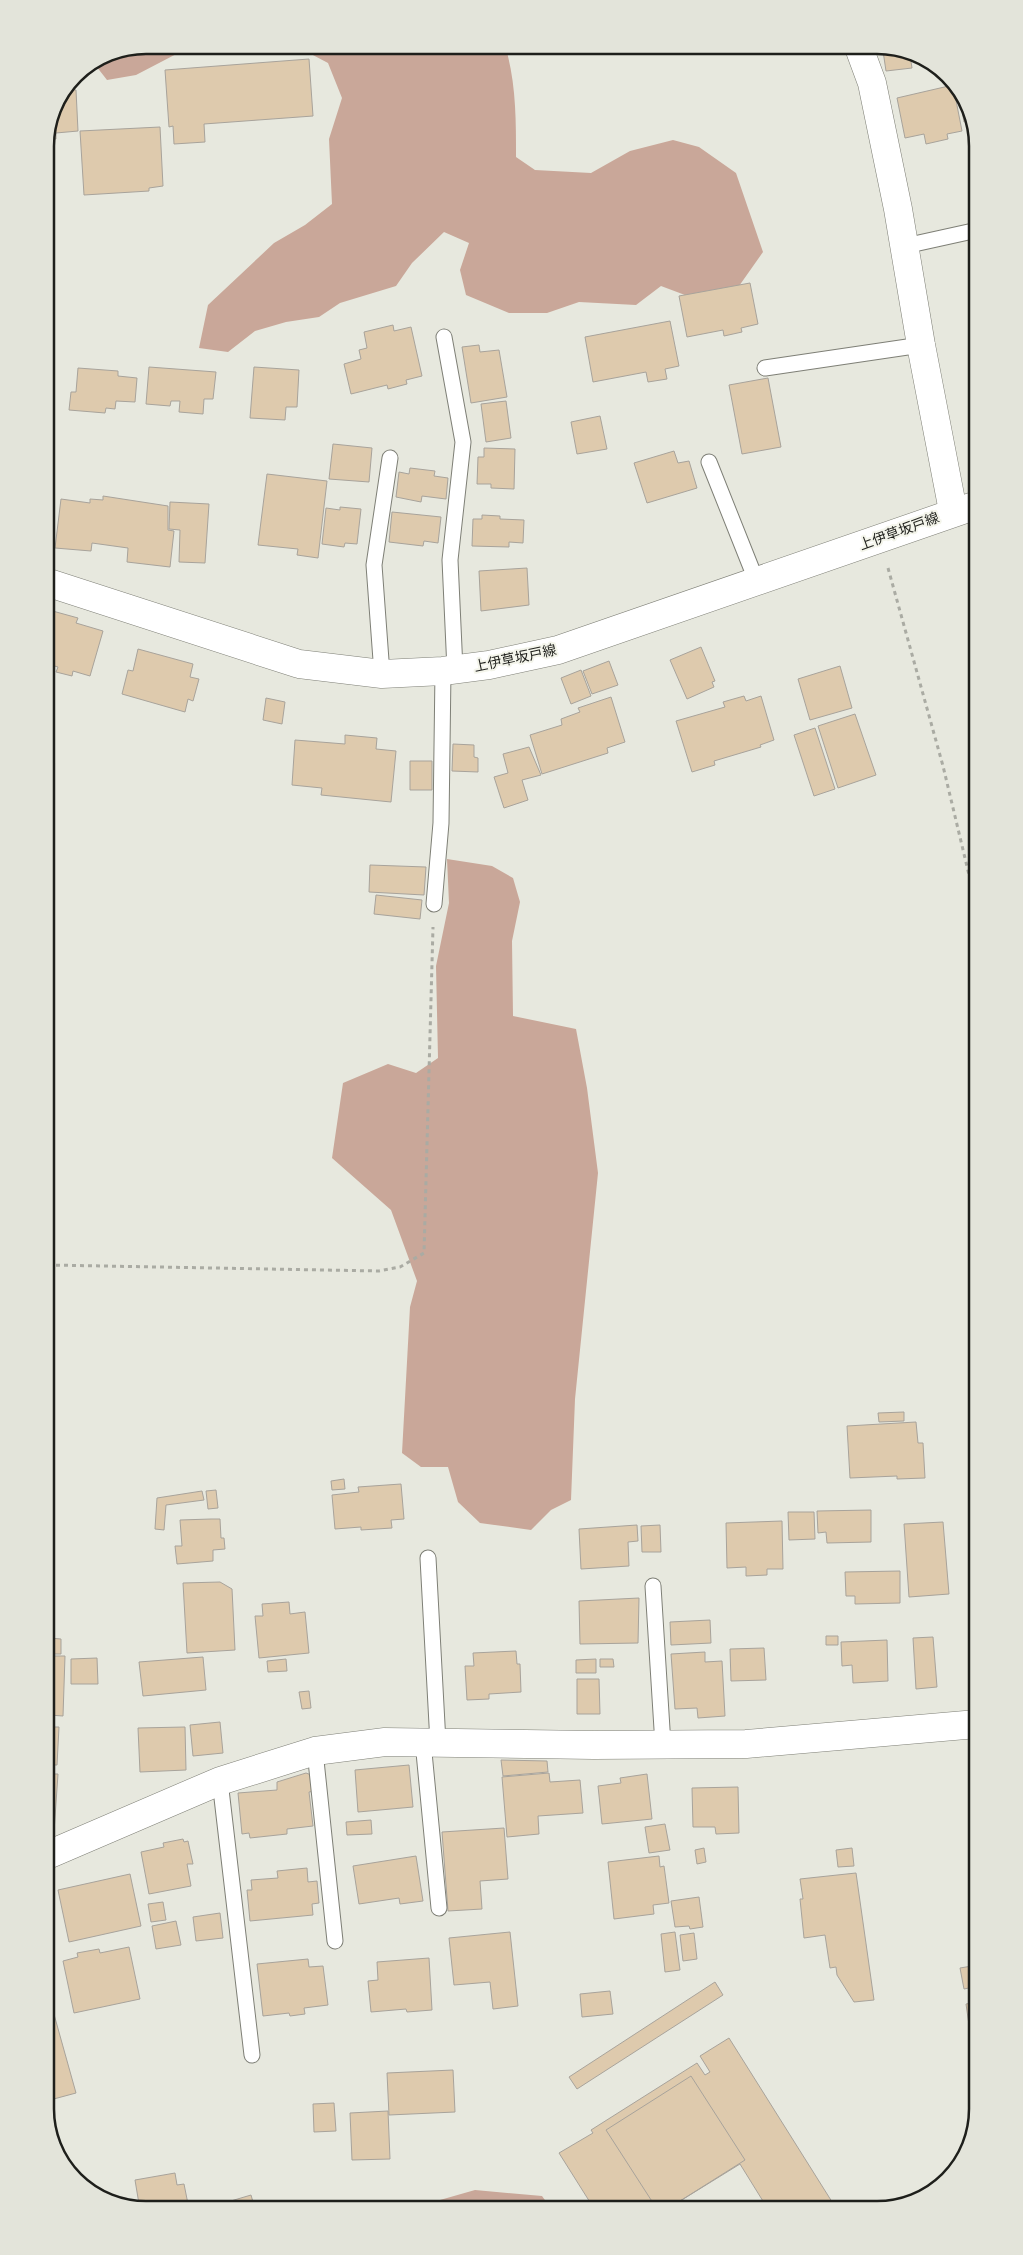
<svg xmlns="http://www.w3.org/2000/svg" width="1023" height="2255" font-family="'Varela Round','Noto Sans JP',sans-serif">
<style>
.forest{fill:#c9a799}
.building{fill:#decaad;stroke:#a8a39b}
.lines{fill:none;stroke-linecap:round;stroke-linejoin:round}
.lane-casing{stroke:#7e7f76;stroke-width:17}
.street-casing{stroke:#7e7f76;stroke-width:29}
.secondary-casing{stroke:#7e7f76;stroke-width:29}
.path{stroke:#aaaba3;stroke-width:3;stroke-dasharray:4 4;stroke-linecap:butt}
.lane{stroke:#fff;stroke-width:15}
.street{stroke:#fff;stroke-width:28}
.secondary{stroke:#fff;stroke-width:28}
.labels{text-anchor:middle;stroke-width:4;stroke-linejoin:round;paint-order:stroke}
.street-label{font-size:14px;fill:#1e1f1b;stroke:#f4f5eb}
.rim{fill:none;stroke:#1e1f1b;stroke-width:2.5}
</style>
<rect width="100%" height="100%" fill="#e7e8de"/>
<path class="forest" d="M145,45H242L184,50L136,75L107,80L93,62L107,53Z
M294,45H505C516,82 516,118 516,157L535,170L591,173L630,151L673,140L699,147L736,173L763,252L732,296L693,298L661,286L636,305L579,302L547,313H509L466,295L460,270L469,243L444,232L412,263L396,286L340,303L319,317L286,322L255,331L228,352L199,348L208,305L274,243L305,225L332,204L329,139L342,98L328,63Z
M447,859L492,866L513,878L520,902L512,941L513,1016L576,1029L587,1088L598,1173L575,1399L571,1500L551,1510L531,1530L480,1523L458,1502L448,1467H421L402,1453L410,1307L417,1281L391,1210L332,1158L343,1083L388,1064L416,1073L438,1058L436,966L449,903Z
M475,2190L542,2196L550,2207L412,2208Z"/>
<path class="building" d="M895,49L910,55L912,68L886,71L883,51Z
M309,59L313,116L204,124L205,142L174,144L173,126L169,127L165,70Z
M953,85L962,131L947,134L948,139L926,144L924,134L905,138L897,98Z
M64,89L76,90L78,131L56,133V139H45L55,101Z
M959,94L973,113V120L964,122Z
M160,127L163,186L149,188V191L84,195L80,131Z
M750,283L758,324L741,328L742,332L724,336L723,330L687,337L679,296Z
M670,321L679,366L665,369L667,379L648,382L646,372L593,382L585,337Z
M393,325L394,331L411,327L422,376L406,380L407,384L388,389L387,385L351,394L344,364L361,359L359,350L367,348L364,332Z
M479,345L480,352L499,350L507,397L471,403L462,347Z
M149,367L216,372L213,399H204L203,414L179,412L180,401H171L170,406L146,404Z
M254,367L299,370L297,407H286L285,420L250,418Z
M78,368L118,371V376L137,378L135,402L116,401L115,409L106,408L105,413L69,410L71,392H76Z
M768,378L781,447L742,454L729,385Z
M506,401L511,438L486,442L481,404Z
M600,416L607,449L577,454L571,422Z
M333,444L372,448L369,482L329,479Z
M484,448L515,449L514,489L491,488V484H477L478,457H484Z
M674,451L678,463L689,461L697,488L647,503L634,463Z
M410,468L435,471L434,476L448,478L446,499L422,496L421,502L396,497L399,472L409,474Z
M267,474L327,481L318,558L297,555L298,549L258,545Z
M103,496L168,506V530L174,531L170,567L127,562L128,548L92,543L91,551L55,548L61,499L90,503V499L103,500Z
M170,502L209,504L205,563L179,562L180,530L169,529Z
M340,507L361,509L357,544L345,543L344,547L322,544L326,508L340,510Z
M392,512L441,517L438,543L424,541L423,546L389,542Z
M482,515L500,516V519L524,520L523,543L509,542V547L472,546L473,519H482Z
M527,568L529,605L481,611L479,571Z
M49,610L78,618L76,623L103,631L90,676L73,671L72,676L56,672L58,667L47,664L46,619Z
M701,647L715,681L712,682L714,687L687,699L670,660Z
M138,649L193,664L190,677L199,679L193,701L188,699L185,712L122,694L128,670L133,671Z
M609,661L618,685L592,694L583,671Z
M840,666L852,708L810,720L798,679Z
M581,670L591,696L571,704L561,678Z
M744,696L746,701L761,696L774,740L760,745L761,747L714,761L715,765L692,772L676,721L725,707L723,702Z
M611,697L625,742L607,748L608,753L542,774L530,735L562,725L561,719L580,712L578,708Z
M266,698L285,702L282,724L263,720Z
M855,714L876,775L838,788L818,726Z
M815,728L835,789L814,796L794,735Z
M345,735L377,738L376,749L396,751L391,802L321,795L322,788L292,785L295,740L345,744Z
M453,744L474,745V757L478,758V772L452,771Z
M529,747L541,775L522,780L528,800L504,808L494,777L508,773L503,754Z
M410,761H432V790H410Z
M370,865L426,867L424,895L369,892Z
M376,895L422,900L420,919L374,914Z
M904,1412V1421L879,1422L878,1413Z
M916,1422L918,1443H923L925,1478L897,1479V1476L850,1478L847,1426Z
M344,1479L345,1489L332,1490L331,1481Z
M401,1484L404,1519L391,1520L392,1528L361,1530V1527L335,1529L332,1495L359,1492L358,1487Z
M216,1490L218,1508L208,1509L206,1491Z
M202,1491L204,1500L166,1505L164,1530L155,1529L157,1498Z
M871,1510V1542L827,1543L826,1532L818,1533L817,1511Z
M788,1512H814L815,1539L789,1540Z
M976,1517V1552H973L971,1518Z
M211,1519H220L221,1538H224L225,1549L213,1550V1561L177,1564L175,1546H182L180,1520Z
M782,1521L783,1569H767V1575L746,1576V1567L727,1568L726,1523Z
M943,1522L949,1594L909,1597L904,1524Z
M637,1525L638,1541L628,1542L629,1566L581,1569L579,1529Z
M660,1525L661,1552H642L641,1526Z
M900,1571V1603L855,1604V1596H846L845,1572Z
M220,1582L232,1589L235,1650L187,1653L183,1583Z
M639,1598L638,1643L580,1644L579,1601Z
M289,1602L290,1614L305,1612L309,1653L259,1658L255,1616H263L262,1604Z
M710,1620L711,1643L671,1645L670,1622Z
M826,1636H838V1645H826Z
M933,1637L937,1687L916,1689L913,1638Z
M49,1638L61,1639V1654H49Z
M887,1640L888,1681L853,1683L852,1665L842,1666L841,1642Z
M764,1648L766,1680L731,1681L730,1649Z
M516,1651L517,1664H520L521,1692L489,1694V1699L467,1700L465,1666H474L473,1653Z
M705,1652V1662L722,1661L725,1716L698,1718L697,1708L675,1709L671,1654Z
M49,1656H65L63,1716L49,1715Z
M203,1657L206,1690L143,1696L139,1662Z
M97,1658L98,1684H71V1659Z
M286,1659L287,1671L268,1672L267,1661Z
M596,1659V1673H576V1660Z
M600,1659H613L614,1667H600Z
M577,1679H599L600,1714H577Z
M309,1691L311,1708L302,1709L299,1692Z
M220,1722L223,1753L193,1756L190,1725Z
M49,1727H59L57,1765H52V1770H49Z
M185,1727L186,1770L140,1772L138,1728Z
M501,1760L547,1761L548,1772L503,1776Z
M409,1765L413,1807L358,1812L355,1770Z
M306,1773L314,1776L315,1791L309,1792L313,1826L287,1829V1834L250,1838L249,1833L242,1834L238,1793L277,1790V1782Z
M549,1773L550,1782L580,1780L583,1813L538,1816L539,1834L507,1837L502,1777Z
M49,1774H58L54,1832L50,1831Z
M647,1774L652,1819L602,1824L598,1786L621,1783L620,1778Z
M738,1787L739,1833L716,1834L715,1827H693L692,1788Z
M371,1820L372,1834L347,1835L346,1822Z
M665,1824L670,1850L649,1853L645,1827Z
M504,1828L508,1879L480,1881L482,1909L448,1911L442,1832Z
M183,1839L184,1842L188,1841L193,1864H187L191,1886L149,1894L141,1852L164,1847L163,1843Z
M704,1848L706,1862L697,1864L695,1850Z
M852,1848L854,1866L838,1867L836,1850Z
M416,1856L423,1901L400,1904L399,1898L359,1904L353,1866Z
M659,1856L660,1867L664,1866L669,1903L653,1905L654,1914L614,1919L608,1862Z
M307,1868L308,1882L317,1881L319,1903L312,1904L313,1915L250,1921L247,1890H252L251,1880L278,1878L277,1871Z
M856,1873L874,2000L854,2002L837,1975L836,1967L830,1968L825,1935L804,1938L800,1899H803L800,1879Z
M130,1874L141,1926L69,1942L58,1890Z
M699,1897L703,1927L690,1929L689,1926L675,1927L671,1901Z
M163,1902L166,1920L151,1922L148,1904Z
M220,1913L223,1938L196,1941L193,1917Z
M176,1921L181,1945L156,1949L152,1926Z
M510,1932L518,2006L493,2009L490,1982L454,1985L449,1938Z
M675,1932L680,1970L665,1972L661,1934Z
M694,1933L697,1959L683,1961L680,1935Z
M129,1947L140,1999L74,2013L63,1961L78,1957L77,1953L99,1949L100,1953Z
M429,1958L432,2010L407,2012L406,2009L371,2012L368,1981L378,1980L377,1962Z
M308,1959L309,1967L323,1966L328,2005L304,2008L305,2014L290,2016L289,2013L263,2016L257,1964Z
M978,1965V1986L964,1989L960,1968Z
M715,1982L723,1995L577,2089L569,2077Z
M610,1991L613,2014L582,2017L580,1994Z
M50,2000L76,2093L50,2100Z
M978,2002V2024L969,2025L966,2004Z
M729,2038L834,2205L766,2206L740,2164L672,2206L593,2207L559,2153L593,2133L591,2130L697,2063L705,2075L710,2072L700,2056Z
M453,2070L455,2112L389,2115L387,2073Z
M691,2076L745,2160L672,2206H655L606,2130Z
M334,2103L336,2131L314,2132L313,2104Z
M388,2111L390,2159L352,2160L350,2113Z
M175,2173L177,2185L184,2184L189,2209L140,2210L135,2180Z
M251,2195L255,2209H215L214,2206Z"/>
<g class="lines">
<defs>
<path id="lane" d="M905,246L973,231
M444,337L463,442L450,560L455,670
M765,368L921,345
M709,462L756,580
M382,674L374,565L390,458
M434,904L441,823L443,671
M428,1558L438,1743
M653,1586L663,1745
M423,1742L439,1908
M315,1751L335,1941
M220,1781L252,2055"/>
<path id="street" d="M858,45L872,83L898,209L921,345L953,511
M50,1854L220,1781L315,1751L385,1742L594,1745L746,1744L977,1724"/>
<path id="secondary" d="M46,582L299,664L382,674L443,671L489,665L558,650L974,506"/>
</defs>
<use href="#lane" class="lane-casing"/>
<use href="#street" class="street-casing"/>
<use href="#secondary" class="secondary-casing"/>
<path class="path" d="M888,568L943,766L975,900
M48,1265L379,1271L400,1267L424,1253L433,927"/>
<use href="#lane" class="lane"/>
<use href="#street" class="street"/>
<use href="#secondary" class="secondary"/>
</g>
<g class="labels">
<g class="street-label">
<text transform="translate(899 531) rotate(-20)" y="5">上伊草坂戸線</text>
<text transform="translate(515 658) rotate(-12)" y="5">上伊草坂戸線</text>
</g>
</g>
<path d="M0 0H1023V2255H0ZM146 54H877A92 92 0 0 1 969 146V2109A92 92 0 0 1 877 2201H146A92 92 0 0 1 54 2109V146A92 92 0 0 1 146 54Z" fill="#e3e4da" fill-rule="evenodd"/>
<path class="rim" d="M146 54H877A92 92 0 0 1 969 146V2109A92 92 0 0 1 877 2201H146A92 92 0 0 1 54 2109V146A92 92 0 0 1 146 54Z"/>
</svg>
